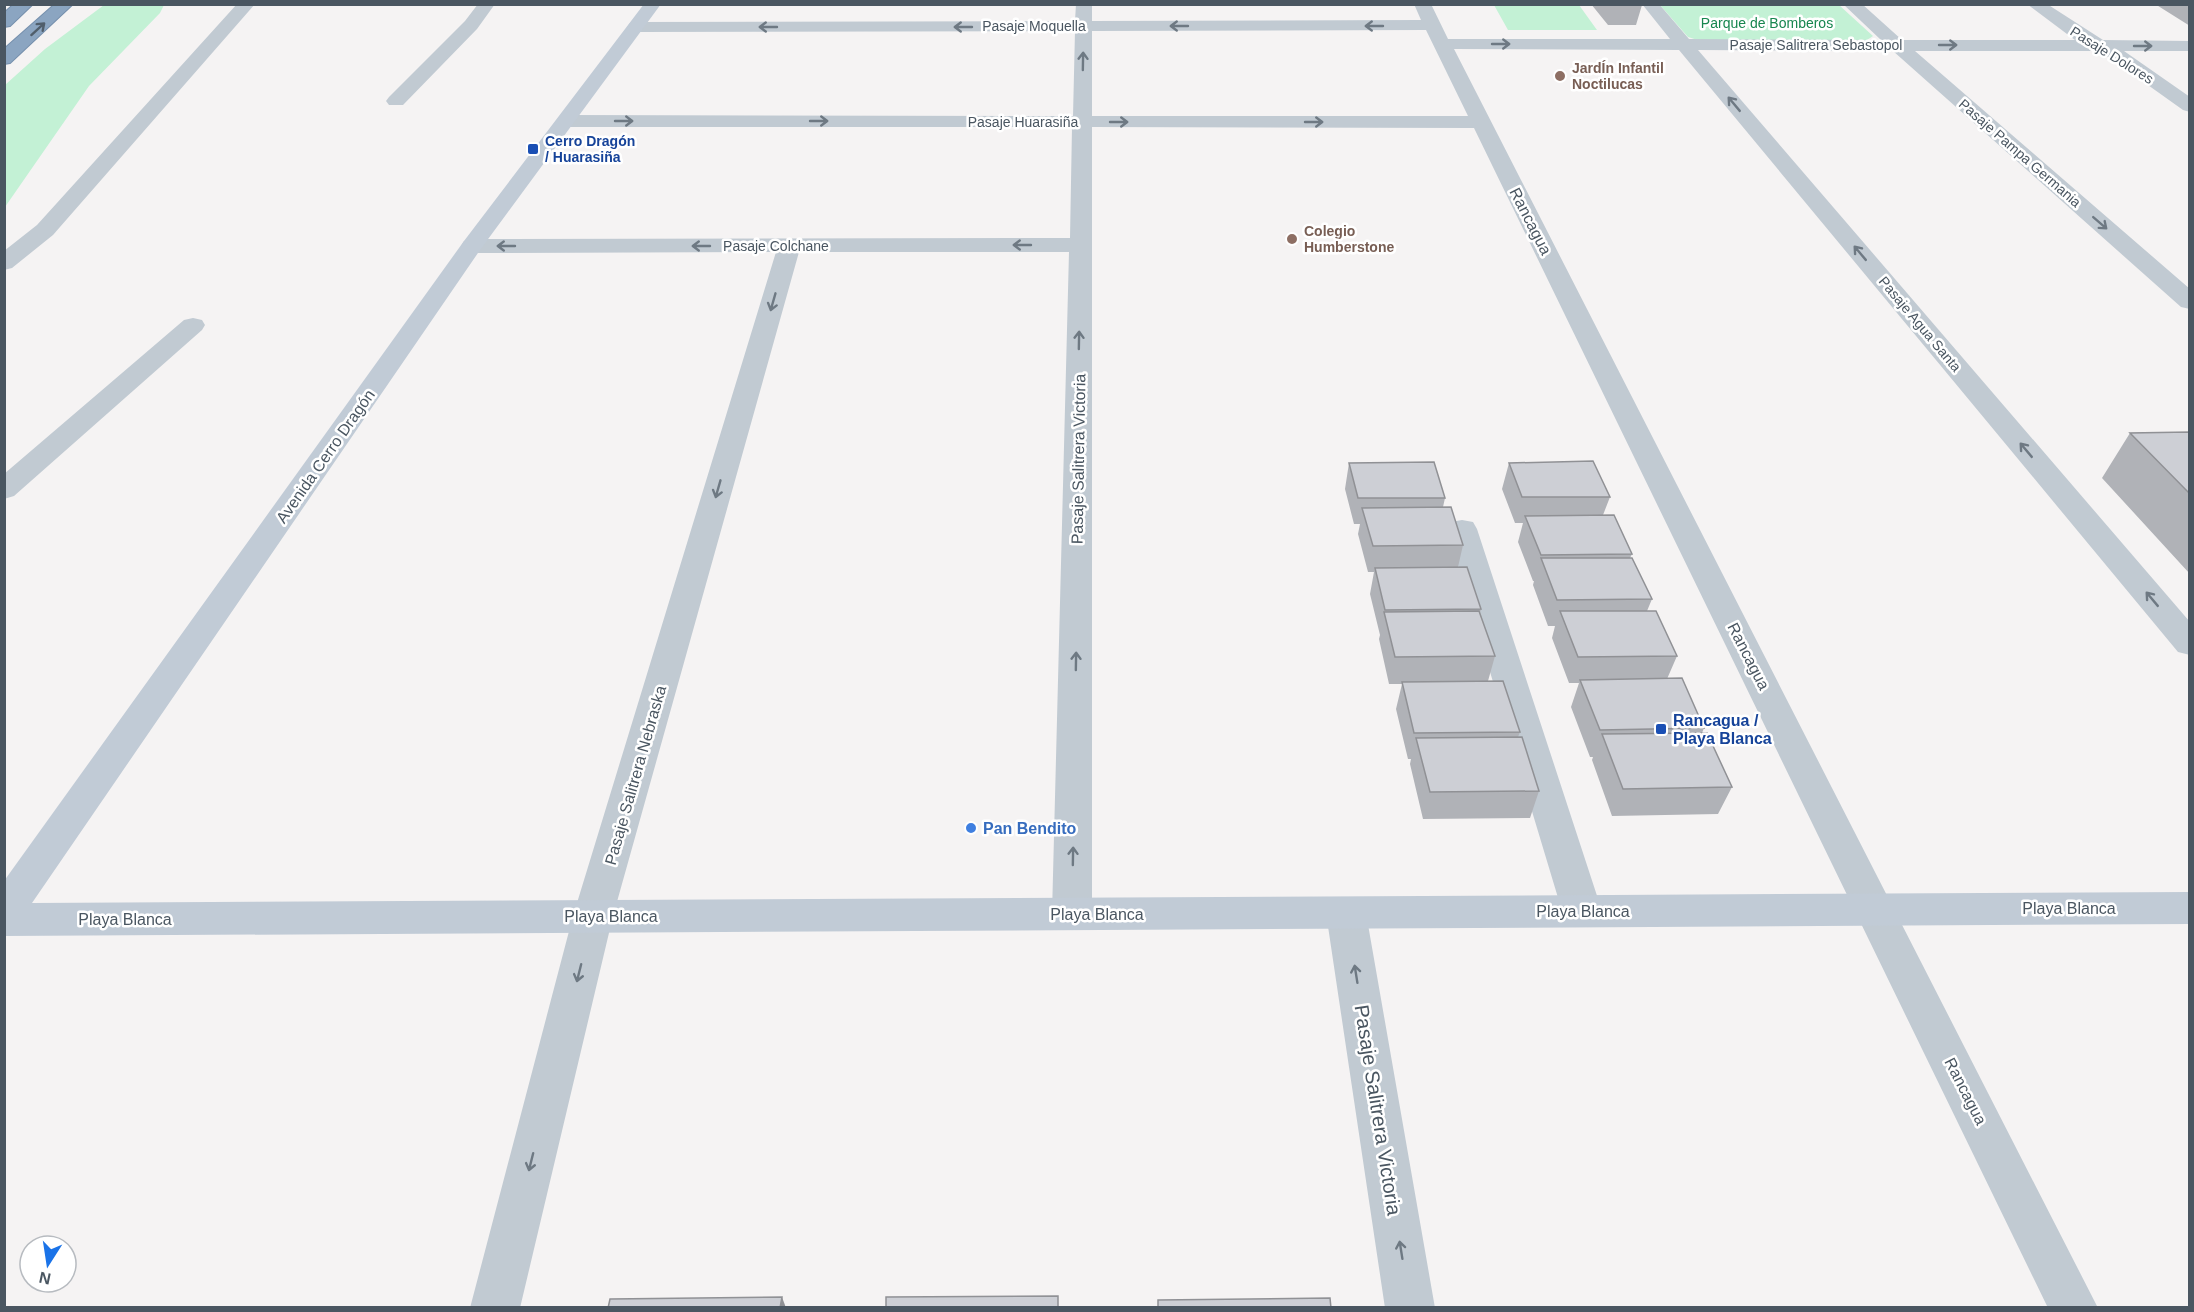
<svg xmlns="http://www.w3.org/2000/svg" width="2194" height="1312" font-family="Helvetica,sans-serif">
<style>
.green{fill:#c3f1d5}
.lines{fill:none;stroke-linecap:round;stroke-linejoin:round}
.highway-casing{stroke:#7690ad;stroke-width:2}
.lane{fill:#c1cad2;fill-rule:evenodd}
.street{fill:#c1cad2;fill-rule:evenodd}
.secondary{fill:#c1cbd6;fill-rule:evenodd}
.highway{fill:#8ba5c1;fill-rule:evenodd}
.wall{fill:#b0b2b7}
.shaded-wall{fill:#909195}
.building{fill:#cdcfd5;stroke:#909195;stroke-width:1.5}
.oneway{stroke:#6e7983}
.oneway2{stroke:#505e6b}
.education-dot{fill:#8d6e63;stroke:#fff;stroke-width:2}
.transit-dot{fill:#1a4fb4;stroke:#fff;stroke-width:2}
.shop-dot{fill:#3f7fe0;stroke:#fff;stroke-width:2}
.labels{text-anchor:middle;stroke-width:5;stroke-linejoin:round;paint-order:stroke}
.far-park-label{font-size:14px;fill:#17864f;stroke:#fff}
.far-street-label{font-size:14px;fill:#4a5661;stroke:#fff}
.far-education-label{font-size:14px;font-weight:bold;fill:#785e54;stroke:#fff;text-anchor:start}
.far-transit-label{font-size:14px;font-weight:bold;fill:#164399;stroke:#fff;text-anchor:start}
.street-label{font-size:16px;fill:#4a5661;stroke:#fff}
.transit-label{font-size:16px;font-weight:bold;fill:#164399;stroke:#fff;text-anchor:start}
.shop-label{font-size:16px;font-weight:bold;fill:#366cbe;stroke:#fff;text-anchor:start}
.near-street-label{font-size:20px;fill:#4a5661;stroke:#fff}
</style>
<rect width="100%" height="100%" fill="#f5f3f3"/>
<path class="green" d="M104,5H164L160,13L89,86L5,207V85L45,49Z
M1494,5H1579L1597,30H1508Z
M1660,5H1839L1873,36L1864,42H1704L1688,37Z"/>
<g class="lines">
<defs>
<path id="highway" d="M14,4H33L10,26L4,27V13Z
M55,4H73L10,63L4,64V49Z"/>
</defs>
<use href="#highway" class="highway-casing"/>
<path class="lane" d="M237,4H255L53,235L12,268L4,270V251L37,225Z
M478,4H495L477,29L403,105H389L386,101L389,97L465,21Z
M193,318L202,320L205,325L202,330L14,496L4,499V474L184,320Z"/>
<path class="street" d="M1076,4H1092V21L1421,20L1414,4H1431L1448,39H1670L1642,4H1659L1689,39L1881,40L1843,4H1862L1902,40H2075L2027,4H2047L2103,40L2190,41V51H2124L2190,97V112L2183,110L2110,58L2096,51H1915L2190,289V309L2181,307L1893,51L1698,50L2190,622V655L2178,652L1679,50L1454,49L2098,1308H2048L1474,128L1092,127V914L1086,926L1072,930L1058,926L1052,914L1069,252H799L613,916L520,1308H470L573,916L776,252L472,253L464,251L461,246L464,241L472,239L1070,238L1072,127H566L559,125L556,121L559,117L566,115L1073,116L1075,31L636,32L630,31L627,27L630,23L636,22L1075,21ZM1426,30L1468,116H1092V31Z
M1462,520L1473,522L1477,529L1602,911L1596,923L1582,927L1568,923L1562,911L1447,529L1451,522Z
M1346,897L1360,901L1366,913L1435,1308H1385L1326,913L1332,901Z"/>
<path class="secondary" d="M644,4H661L480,250L32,903L2190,892V924L4,936V881L464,241Z"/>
<use href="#highway" class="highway"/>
</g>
<path class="wall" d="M1591,4H1641L1642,5L1636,25H1608Z
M2155,4H2190V26Z
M2190,432V574L2102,478L2130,433Z
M1349,463L1445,498L1443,507L1463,545L1458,567L1481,609L1480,613L1495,656L1488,681L1520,732L1518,737L1539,791L1530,818L1423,819L1410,764L1411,759H1408L1396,709L1402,684H1389L1379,639L1380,635L1370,594L1374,572H1368L1358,534L1360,524H1354L1345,489Z
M1509,463L1610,497L1603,515L1632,554L1630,558L1652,599L1647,611L1677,656L1667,679L1704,728L1702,733L1732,787L1718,814L1612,816L1592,760L1593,757H1590L1571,707L1579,683H1569L1552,638L1555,626H1548L1533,585L1534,581H1533L1518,542L1523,523H1515L1502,489Z"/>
<path class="shaded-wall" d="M782,1297L786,1308H780Z"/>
<path class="building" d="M1612,4H1641L1642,5H1612Z
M2190,432V494L2130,433Z
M1593,461L1610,497H1522L1509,463Z
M1434,462L1445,498H1358L1349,463Z
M1451,507L1463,545L1373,546L1362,508Z
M1614,515L1632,554L1541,555L1525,516Z
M1541,558H1632L1652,599L1557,600Z
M1467,567L1481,609L1385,610L1375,568Z
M1479,611L1495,656L1395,657L1384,612Z
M1560,611H1656L1677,656L1578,657Z
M1682,678L1704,728L1600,730L1580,680Z
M1503,681L1520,732L1414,733L1402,682Z
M1707,733L1732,787L1623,789L1602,734Z
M1522,737L1539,791L1430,792L1416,738Z
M1058,1296V1308H886V1297Z
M782,1297L780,1308H608L610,1299Z
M1330,1298L1331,1308H1158V1300Z"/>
<defs><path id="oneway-shaft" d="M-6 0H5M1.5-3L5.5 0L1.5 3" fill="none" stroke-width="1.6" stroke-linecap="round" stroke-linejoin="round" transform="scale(1.5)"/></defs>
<g class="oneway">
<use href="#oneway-shaft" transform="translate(1179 26) rotate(180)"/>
<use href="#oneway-shaft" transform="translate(1374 26) rotate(180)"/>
<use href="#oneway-shaft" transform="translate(768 27) rotate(180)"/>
<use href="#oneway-shaft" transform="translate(963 27) rotate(180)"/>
<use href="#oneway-shaft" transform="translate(1501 44)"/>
<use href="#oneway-shaft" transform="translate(1948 45)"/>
<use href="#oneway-shaft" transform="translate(2143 46)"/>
<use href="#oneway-shaft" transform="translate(1083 61) rotate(-89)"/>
<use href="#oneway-shaft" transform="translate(1734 104) rotate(-130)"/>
<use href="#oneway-shaft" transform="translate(624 121)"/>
<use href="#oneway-shaft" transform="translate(819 121)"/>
<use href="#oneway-shaft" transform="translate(1119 122)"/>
<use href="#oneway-shaft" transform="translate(1314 122)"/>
<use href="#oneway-shaft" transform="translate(2100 223) rotate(41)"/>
<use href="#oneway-shaft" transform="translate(1022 245) rotate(180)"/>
<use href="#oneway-shaft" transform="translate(506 246) rotate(180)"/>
<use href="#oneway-shaft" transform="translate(701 246) rotate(180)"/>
<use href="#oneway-shaft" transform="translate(1860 253) rotate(-130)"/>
<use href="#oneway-shaft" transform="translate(773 302) rotate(106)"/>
<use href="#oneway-shaft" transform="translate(1079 340) rotate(-89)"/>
<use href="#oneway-shaft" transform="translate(2026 450) rotate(-130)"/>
<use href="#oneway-shaft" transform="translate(718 489) rotate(106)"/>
<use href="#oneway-shaft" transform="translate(2152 599) rotate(-130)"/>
<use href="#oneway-shaft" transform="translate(1076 661) rotate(-89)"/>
<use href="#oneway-shaft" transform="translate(1073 856) rotate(-89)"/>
<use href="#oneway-shaft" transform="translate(579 973) rotate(104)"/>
<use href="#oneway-shaft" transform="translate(1356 974) rotate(-99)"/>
<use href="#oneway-shaft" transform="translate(531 1162) rotate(104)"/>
<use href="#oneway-shaft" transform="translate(1401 1250) rotate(-99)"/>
</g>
<use class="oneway2" href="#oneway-shaft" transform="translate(38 29) rotate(-42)"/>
<g class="education-dot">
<circle cx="1560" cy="76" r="6"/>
<circle cx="1292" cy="239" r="6"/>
</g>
<g class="transit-dot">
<rect x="527" y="143" width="12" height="12" rx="3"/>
<rect x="1655" y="723" width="12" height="12" rx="3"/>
</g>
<circle class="shop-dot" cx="971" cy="828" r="6"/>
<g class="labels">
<g class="far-park-label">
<text x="1767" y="28">Parque de Bomberos</text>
</g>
<g class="far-street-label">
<text x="1034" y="31">Pasaje Moquella</text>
<text x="1816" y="50">Pasaje Salitrera Sebastopol</text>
<text transform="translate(2112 55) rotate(32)" y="5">Pasaje Dolores</text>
<text x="1023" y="127">Pasaje Huarasiña</text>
<text transform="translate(2020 153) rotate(41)" y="5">Pasaje Pampa Germania</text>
<text x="776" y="251">Pasaje Colchane</text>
<text transform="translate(1920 324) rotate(50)" y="5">Pasaje Agua Santa</text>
</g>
<g class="far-education-label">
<text x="1572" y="73">JardÍn Infantil<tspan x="1572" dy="16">Noctilucas</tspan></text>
<text x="1304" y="236">Colegio<tspan x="1304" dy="16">Humberstone</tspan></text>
</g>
<g class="far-transit-label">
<text x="545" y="146">Cerro Dragón<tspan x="545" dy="16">/ Huarasiña</tspan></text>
</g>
<g class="street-label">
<text transform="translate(1531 221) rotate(63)" y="6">Rancagua</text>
<text transform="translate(325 456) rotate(-55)" y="6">Avenida Cerro Dragón</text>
<text transform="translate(1078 459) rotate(-89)" y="6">Pasaje Salitrera Victoria</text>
<text transform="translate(1749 656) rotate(63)" y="6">Rancagua</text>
<text transform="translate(635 775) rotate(-74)" y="6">Pasaje Salitrera Nebraska</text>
<text x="2069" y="914">Playa Blanca</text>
<text x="1583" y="917">Playa Blanca</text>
<text x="1097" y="920">Playa Blanca</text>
<text x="611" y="922">Playa Blanca</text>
<text x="125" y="925">Playa Blanca</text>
<text transform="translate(1966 1091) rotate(63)" y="6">Rancagua</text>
</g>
<g class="transit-label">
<text x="1673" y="726">Rancagua /<tspan x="1673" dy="18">Playa Blanca</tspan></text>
</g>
<g class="shop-label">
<text x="983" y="834">Pan Bendito</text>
</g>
<g class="near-street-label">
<text transform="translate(1378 1110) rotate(81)" y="7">Pasaje Salitrera Victoria</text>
</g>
</g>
<rect width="2194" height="1312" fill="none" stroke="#4a5661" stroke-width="12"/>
<g transform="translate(48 1264) rotate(192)"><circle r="28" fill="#ffffff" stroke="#b7bbc0" stroke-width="1.5"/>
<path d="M0-4.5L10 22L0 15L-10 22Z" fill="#1a73e8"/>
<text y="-9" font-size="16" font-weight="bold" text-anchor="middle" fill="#4a5661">N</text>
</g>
</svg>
